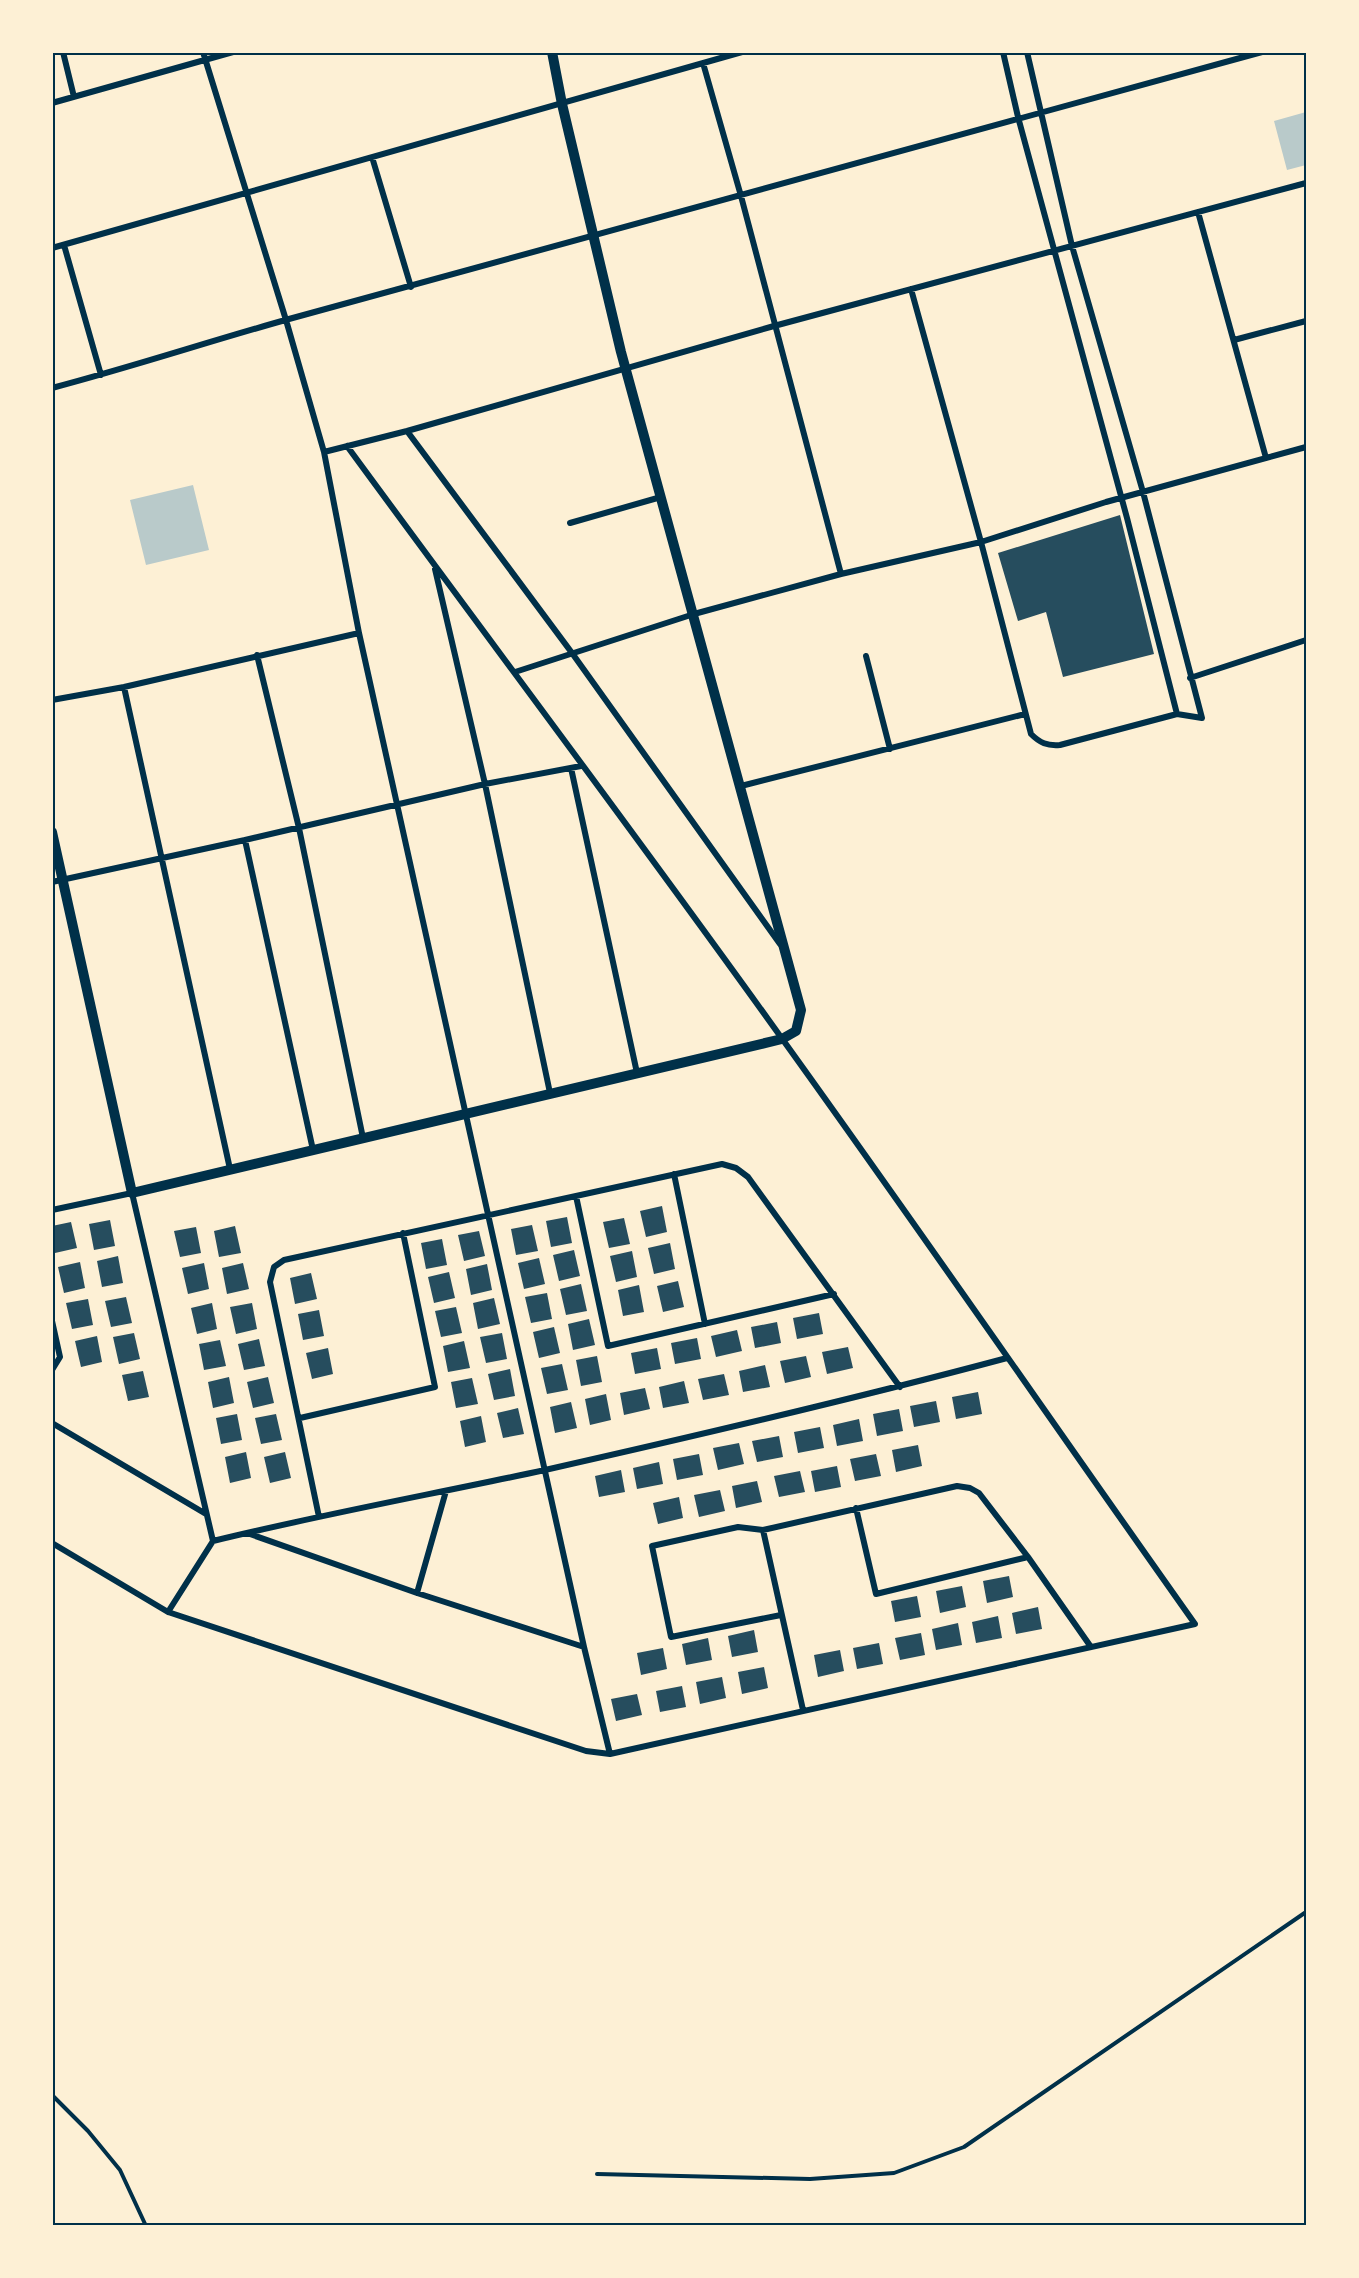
<svg xmlns="http://www.w3.org/2000/svg" width="1359" height="2278" font-family="'Golos Text',sans-serif">
<style>
.green{fill:#b9caca}
.building{fill:#264d5e}
.lines{fill:none;stroke-linecap:round;stroke-linejoin:round}
.path{stroke:#003049;stroke-width:4}
.minor{stroke:#003049;stroke-width:6}
.tertiary{stroke:#003049;stroke-width:10}
.neatline{fill:none;stroke:#003049;stroke-width:2}
</style>
<rect width="100%" height="100%" fill="#fdf0d5"/>
<path class="green" d="M1306,112V165L1287,170L1274,121Z
M193,485L209,550L146,565L130,500Z"/>
<path class="building" d="M1120,515L1154,654L1063,677L1046,612L1018,621L998,553Z
M662,1206L667,1232L646,1237L640,1211Z
M567,1217L572,1243L551,1247L546,1221Z
M624,1218L630,1244L609,1248L603,1222Z
M110,1220L115,1246L94,1250L89,1224Z
M71,1222L77,1248L55,1253L52,1226Z
M532,1225L538,1251L516,1255L511,1229Z
M235,1226L241,1253L219,1257L214,1231Z
M196,1227L201,1253L180,1257L174,1231Z
M479,1231L485,1256L464,1261L458,1235Z
M442,1239L447,1265L426,1269L421,1243Z
M670,1243L675,1269L654,1274L648,1248Z
M574,1250L580,1276L559,1281L553,1255Z
M632,1251L637,1277L616,1282L610,1256Z
M118,1256L123,1283L102,1287L97,1261Z
M539,1258L545,1284L524,1289L518,1263Z
M80,1262L85,1288L64,1293L58,1267Z
M204,1263L209,1289L188,1294L182,1268Z
M243,1263L249,1289L227,1294L222,1268Z
M487,1264L492,1290L471,1295L466,1269Z
M449,1272L455,1298L434,1303L428,1277Z
M311,1273L317,1299L295,1304L290,1278Z
M678,1281L684,1307L663,1312L657,1286Z
M581,1284L587,1311L566,1315L560,1289Z
M639,1285L644,1312L623,1316L618,1290Z
M547,1293L552,1319L531,1323L525,1297Z
M126,1297L132,1323L111,1327L105,1301Z
M494,1298L500,1324L478,1329L473,1303Z
M88,1299L93,1325L72,1329L66,1303Z
M212,1303L217,1329L197,1334L191,1308Z
M252,1303L257,1329L236,1334L230,1307Z
M456,1307L462,1333L441,1337L435,1311Z
M319,1310L324,1336L303,1340L298,1314Z
M819,1313L823,1334L797,1339L793,1318Z
M589,1319L595,1345L573,1350L568,1324Z
M777,1322L781,1343L755,1348L751,1327Z
M554,1327L560,1353L539,1358L533,1332Z
M737,1330L742,1351L716,1357L711,1336Z
M134,1333L140,1359L119,1364L113,1337Z
M502,1333L507,1359L486,1363L480,1337Z
M97,1336L102,1362L81,1367L75,1341Z
M697,1338L701,1359L675,1364L671,1343Z
M259,1339L265,1366L244,1370L238,1344Z
M220,1340L226,1366L204,1370L199,1344Z
M464,1341L470,1368L448,1372L443,1346Z
M848,1347L853,1368L827,1374L822,1352Z
M328,1348L333,1374L312,1379L306,1353Z
M657,1348L661,1369L635,1374L631,1353Z
M597,1356L602,1382L581,1386L576,1360Z
M806,1356L811,1377L785,1383L780,1361Z
M562,1364L568,1390L547,1394L541,1368Z
M765,1365L770,1387L743,1392L739,1371Z
M510,1369L515,1396L494,1400L488,1374Z
M143,1371L149,1397L128,1401L122,1375Z
M724,1374L729,1395L703,1400L698,1379Z
M229,1377L234,1403L213,1408L208,1382Z
M268,1377L274,1403L253,1408L247,1382Z
M472,1378L478,1404L456,1408L451,1382Z
M684,1381L689,1403L663,1408L659,1387Z
M645,1388L650,1409L624,1415L620,1393Z
M978,1392L982,1414L956,1419L952,1397Z
M606,1394L611,1420L590,1425L585,1399Z
M936,1401L940,1422L914,1427L910,1406Z
M571,1402L577,1428L555,1433L550,1407Z
M518,1408L524,1434L503,1438L497,1413Z
M899,1409L903,1431L877,1436L873,1414Z
M237,1414L242,1440L221,1444L216,1418Z
M276,1414L282,1440L261,1444L255,1418Z
M481,1416L486,1442L465,1447L460,1421Z
M859,1419L863,1441L837,1446L833,1425Z
M820,1427L824,1448L798,1453L794,1432Z
M779,1436L783,1457L757,1462L752,1441Z
M739,1443L744,1464L718,1470L713,1448Z
M918,1445L922,1466L896,1472L892,1450Z
M246,1452L251,1478L230,1483L225,1457Z
M285,1452L291,1478L270,1483L264,1457Z
M699,1454L703,1475L677,1480L673,1459Z
M876,1454L881,1476L855,1481L850,1459Z
M659,1462L663,1484L637,1489L633,1468Z
M837,1466L841,1487L815,1492L811,1471Z
M621,1470L625,1492L599,1497L595,1476Z
M800,1471L805,1492L779,1497L774,1476Z
M757,1481L762,1502L736,1508L732,1486Z
M720,1490L725,1511L699,1517L694,1495Z
M679,1497L683,1518L658,1524L653,1503Z
M1009,1576L1013,1597L987,1603L983,1581Z
M962,1586L966,1607L940,1613L936,1591Z
M917,1596L921,1617L895,1622L891,1601Z
M1038,1607L1042,1629L1016,1634L1012,1613Z
M998,1616L1002,1638L976,1643L972,1622Z
M958,1623L962,1645L936,1650L932,1629Z
M754,1630L758,1652L732,1657L728,1636Z
M921,1633L925,1655L900,1660L895,1638Z
M708,1638L712,1660L686,1665L682,1644Z
M879,1643L883,1664L857,1669L853,1648Z
M663,1648L667,1669L641,1675L637,1653Z
M840,1650L844,1671L818,1677L814,1655Z
M764,1667L768,1688L742,1694L738,1672Z
M722,1677L726,1698L700,1704L696,1682Z
M682,1686L686,1707L660,1712L656,1691Z
M637,1694L642,1715L616,1721L611,1699Z"/>
<g class="lines">
<path class="path" d="M52,2095L88,2131L120,2170L146,2226
M597,2174L810,2179L894,2173L964,2147L1306,1912"/>
<path class="minor" d="M63,52L74,97
M203,52L286,320L324,452L359,633L584,1647L610,1754
M1003,52L1018,117L1127,518L1177,714
M703,63L741,196L841,574
M52,103L233,52
M372,157L411,287
M1198,212L1266,458
M64,245L101,375
M52,248L742,52
M911,289L981,542L1031,734C1040,743 1047,746 1060,745L1177,714L1202,718L1143,492L1072,246L1027,52
M1234,340L1306,321
M52,388C132,367 210,341 289,319C613,230 937,140 1262,52
M407,431L572,653L780,944
M324,452L407,431L774,326L1306,183
M570,523L661,497
M435,569L485,784L550,1093
M257,655L299,828L363,1138
M866,656L890,749
M515,672L694,614L841,574L981,542L1106,502L1306,447
M1190,678L1306,640
M124,687L230,1169
M52,700L124,687L359,633
M571,768L637,1073
M741,786L1025,714
M245,840L313,1150
M52,882L245,840L485,784L581,766
M674,1174L705,1324
M576,1196L608,1346L834,1294
M52,1210L132,1193L213,1541L168,1612
M52,1321L60,1357L52,1370
M300,1418L435,1387L403,1233
M52,1423L206,1514
M856,1508L876,1594L1028,1557
M319,1517L270,1282L274,1267L284,1260L722,1164L736,1168L748,1177L900,1387
M763,1530L803,1710
M247,1533L417,1593L584,1647
M213,1541C323,1514 434,1494 545,1470C700,1435 854,1399 1007,1358
M52,1543L168,1612L586,1751L610,1754L1195,1624C1057,1429 922,1233 783,1040C640,840 492,644 347,446
M417,1593L446,1491
M781,1615L671,1637L652,1546L738,1527L763,1530L957,1486L970,1488L979,1493L1028,1557L1091,1647"/>
<path class="tertiary" d="M52,832L132,1193L782,1039L796,1031L801,1010L621,352L562,104L552,52"/>
</g>
<rect width="1359" height="2278" fill="none" stroke="#fdf0d5" stroke-width="108"/>
<rect x="54" y="54" width="1251" height="2170" class="neatline"/>
</svg>
